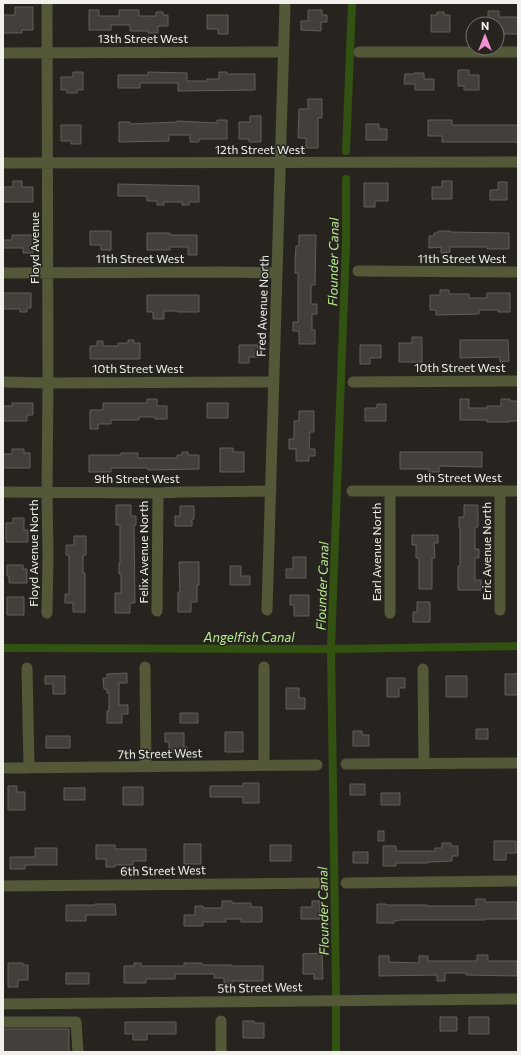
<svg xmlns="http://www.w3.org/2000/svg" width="521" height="1055" font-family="Commissioner,sans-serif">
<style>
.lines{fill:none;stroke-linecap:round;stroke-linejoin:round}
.canal{stroke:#315210;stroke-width:8}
.building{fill:#433f3a;stroke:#635e59}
.minor{stroke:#555739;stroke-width:11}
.labels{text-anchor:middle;stroke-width:3;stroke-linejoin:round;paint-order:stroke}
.street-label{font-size:12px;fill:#f1f0ec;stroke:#27241f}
.water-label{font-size:13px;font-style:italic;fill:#b7ec91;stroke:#27241f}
</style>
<rect width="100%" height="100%" fill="#27241f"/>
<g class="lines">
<path class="canal" d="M346,151L352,3
M3,648L331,649L518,646
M336,994L331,649L346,244V179
M336,1007V1052"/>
</g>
<path class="building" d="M15,7H33V30H22V33H3V15H15Z
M89,10H99V16H119V10H139V16H156V12H163V15H168V26H158V33H148V31H130V25H111V30H89Z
M308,10H322V15H327V22H321V31L301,30V21H308Z
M488,11H499V17H518V34H499V27H497V24H488Z
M437,12H444V15H450V32H431V15H437Z
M207,15H228V34H218V29H207Z
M458,70H469V75H479V90H464V86H458Z
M73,72H83V90H77V93H67V90H61V77H73Z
M148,72L187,73V81H207V79H219V72H227V74H255V90L178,91V83H140V88H118V75H148Z
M414,73H424V79H434V90H415V84H404L405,74H414Z
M308,99H322V118H318V148H306V138H298L299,109H308Z
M250,116H261V142H249V139H239V122H250Z
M217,120H227V139H199V142H190V135H169V141L119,142V122H130V124L177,122V121L217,123Z
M428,120H452V125H518V142H442V136H428Z
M366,124H379V129H387V140H366Z
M61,125H81V144H71V141H61Z
M13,181H22V187H33V202H3V187H13Z
M442,181H452V199H432V187H442Z
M498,182H507V200H490V190H498Z
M364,183H388V201H375V207H364Z
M118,184L199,186V202H189V205H182V202H164V205H157V201H147V196H118Z
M90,231H111V250H101V245H90Z
M438,231H450V232L509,233V249H487V247H450V252L441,253V247L429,248V236H434V233H438Z
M147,233H170V235H197V255H188V247H170V250H147Z
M12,235H33V253H23V248H3V240H12Z
M299,235H316L315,285H311V304H317V314H312V330H315V344H299V331H293V322H298V273H295V263L296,246H299Z
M440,290H449V294H469V298H487V293H510V312H498V310H479V314L436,315V310H430V295H440Z
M3,293H31V308H27V312H20V309H3Z
M147,295H199V312H177V311H164V319H153V312H147Z
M412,337H422V362H399V343H412Z
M128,340H134V343H140V359H90V346H97V341H103V346H118V343H128Z
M460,340H508L509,361L500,362V357L460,358Z
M239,345H258V357H249V363H239Z
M360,345H381V358H370V364H360Z
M147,399H157V406H167V419H155V417H139V420H111V424H98V429H90V410H103V403H147Z
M460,399H469V408H487V406H501V399H510V401H518V421H510V422H487V420H460Z
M12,403H33V415H27V421H3V406H12Z
M207,403H228V418H207Z
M377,404H386V421H365V408H377Z
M299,411H314V432H310L309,449H315V456H309V461H296V449H289V439H294V421H299Z
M220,448H233V452H244V472H220Z
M12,449H24V453H30V468H3V454H12Z
M182,452H188V455H199V469L148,470V468H111V472H89V455H121V453H138V458H177V455H182Z
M400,452H482V467L439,466V472H429V469H400Z
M116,505H131V516H136V525H134L135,603H130V613H115V593H121V574H119V563H120V525H116Z
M464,505H478V527H475V549H479V558H475V580H481V590H458V566H460V527H459V517H464Z
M180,506H194V519H192V526H175V516H180Z
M13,518H24V530H28V542H6V523H13Z
M412,535H438V543H434L435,558H432V589H419V558H416V545H412Z
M74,536H86V555H83V573H85V612H73V603H65V594H69V555H66V545H74Z
M293,557H306V578H286V569H293Z
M179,562H199V585H197V602H191V612H178V592H180Z
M7,565H23V569H27V583H9V576H7Z
M230,566H241V576H250V585H230Z
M290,595H309V616H294V605H290Z
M7,597H24V615H7Z
M417,602H430V622H413V612H417Z
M127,673V683H119V705H128V714H122V723H107V711H109V693H107V689H104L103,678H107V674Z
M505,674H518V695H505Z
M45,676H65V694H53V684H45Z
M446,676H467V697H446Z
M387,678H405V688H399V697H387Z
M286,688H299V698H305V709H286Z
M180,713H198V723H180Z
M476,729H488V739H476Z
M353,731H362V735H369V746H353Z
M225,732H243V752H225Z
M165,733H184V747H187V753H169V742H165Z
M46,736H70V748H46Z
M243,783H259V803H243V797H210V786H243Z
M350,784H365V795H350Z
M8,786H17V792H25V810H8Z
M123,787H143V805H123Z
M64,788H85V800H64Z
M381,793H400V805H381Z
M378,831H384V841H378Z
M494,841H516V853H506V860H494Z
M442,843H451V846H458V856H452V861L428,862V863H396V866H383V846H396V851H435V848H442Z
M184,844H201V864H184Z
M96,845H115V849H146V861H133V865H115V867H106V859H96Z
M270,845H291V861H270Z
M35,848H57V865H25V869H10V857H35Z
M353,852H368V863H353Z
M476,899H485V902H517V919H485V920H400L394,921V923H377V904H386V905H427V906H476Z
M222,901H232V903H251V907H262V922H241V919H226V922H203V926H184V915H195V906H203V908H222Z
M312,901H320V919H301V907H312Z
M95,904H115L116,915H86V921H66V905H95Z
M322,953L323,979H314V974H303V954Z
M477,955H488V961H517V976L466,975V973H445V981H437V975L379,976V956H389V962L419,963V956H428V961H477Z
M8,963H23V965H28V980H18V987H8Z
M134,963H141V966H184V963H202V965H232V966H263V981H232V984H224V978H214V974H175V979H146V983H124V966H134Z
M66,973H89V984H66Z
M440,1017H457V1031H440Z
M469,1017H489V1034H469Z
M243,1021H254V1023H264V1038H243Z
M125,1022H176V1034H147V1040H133V1034H125Z
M3,1029H69V1052H3Z"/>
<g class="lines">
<path class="minor" d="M359,52H518
M3,53L283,52
M3,163L518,162
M358,271L518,272
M3,273L223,272L276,273
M3,382L48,383L273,382
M353,382L518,381
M352,491H518
M390,491V613
M3,492L158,493L181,492L271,491
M267,610L285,3
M500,610V491
M157,611L158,493
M47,613L48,555L47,492L48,383L47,3
M145,667L146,767
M264,667V765
M27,668L29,768
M423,669L424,764
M346,764L518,763
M3,768L317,765
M346,883L518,881
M3,886L323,883
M3,1004L518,999
M221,1021V1052
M3,1022H76L78,1052"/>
</g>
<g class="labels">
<g class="street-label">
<text x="143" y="43">13th Street West</text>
<text x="260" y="154">12th Street West</text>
<text transform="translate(35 248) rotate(-90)" y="4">Floyd Avenue</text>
<text x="140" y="263">11th Street West</text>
<text x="462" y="263">11th Street West</text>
<text transform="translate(263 306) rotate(-88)" y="4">Fred Avenue North</text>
<text x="460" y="372">10th Street West</text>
<text x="138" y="373">10th Street West</text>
<text x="459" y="482">9th Street West</text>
<text x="137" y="483">9th Street West</text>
<text transform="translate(487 551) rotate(-90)" y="4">Eric Avenue North</text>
<text transform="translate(144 552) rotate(-90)" y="4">Felix Avenue North</text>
<text transform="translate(377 552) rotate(-90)" y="4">Earl Avenue North</text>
<text transform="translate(34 553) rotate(-90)" y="4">Floyd Avenue North</text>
<text transform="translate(160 754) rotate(-1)" y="4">7th Street West</text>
<text transform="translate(163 871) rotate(-1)" y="4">6th Street West</text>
<text transform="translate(260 988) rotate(-1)" y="4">5th Street West</text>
</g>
<g class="water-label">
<text transform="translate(333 262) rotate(-89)" y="5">Flounder Canal</text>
<text transform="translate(322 586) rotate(-88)" y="5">Flounder Canal</text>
<text x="249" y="642">Angelfish Canal</text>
<text transform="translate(323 911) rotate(-91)" y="5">Flounder Canal</text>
</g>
</g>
<rect width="521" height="1055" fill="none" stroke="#f1f0ec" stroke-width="8"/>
<g transform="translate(485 36)"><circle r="19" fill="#27241f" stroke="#787671"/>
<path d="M0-3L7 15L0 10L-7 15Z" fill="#f491d3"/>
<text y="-6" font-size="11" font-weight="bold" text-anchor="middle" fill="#f1f0ec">N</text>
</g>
</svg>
